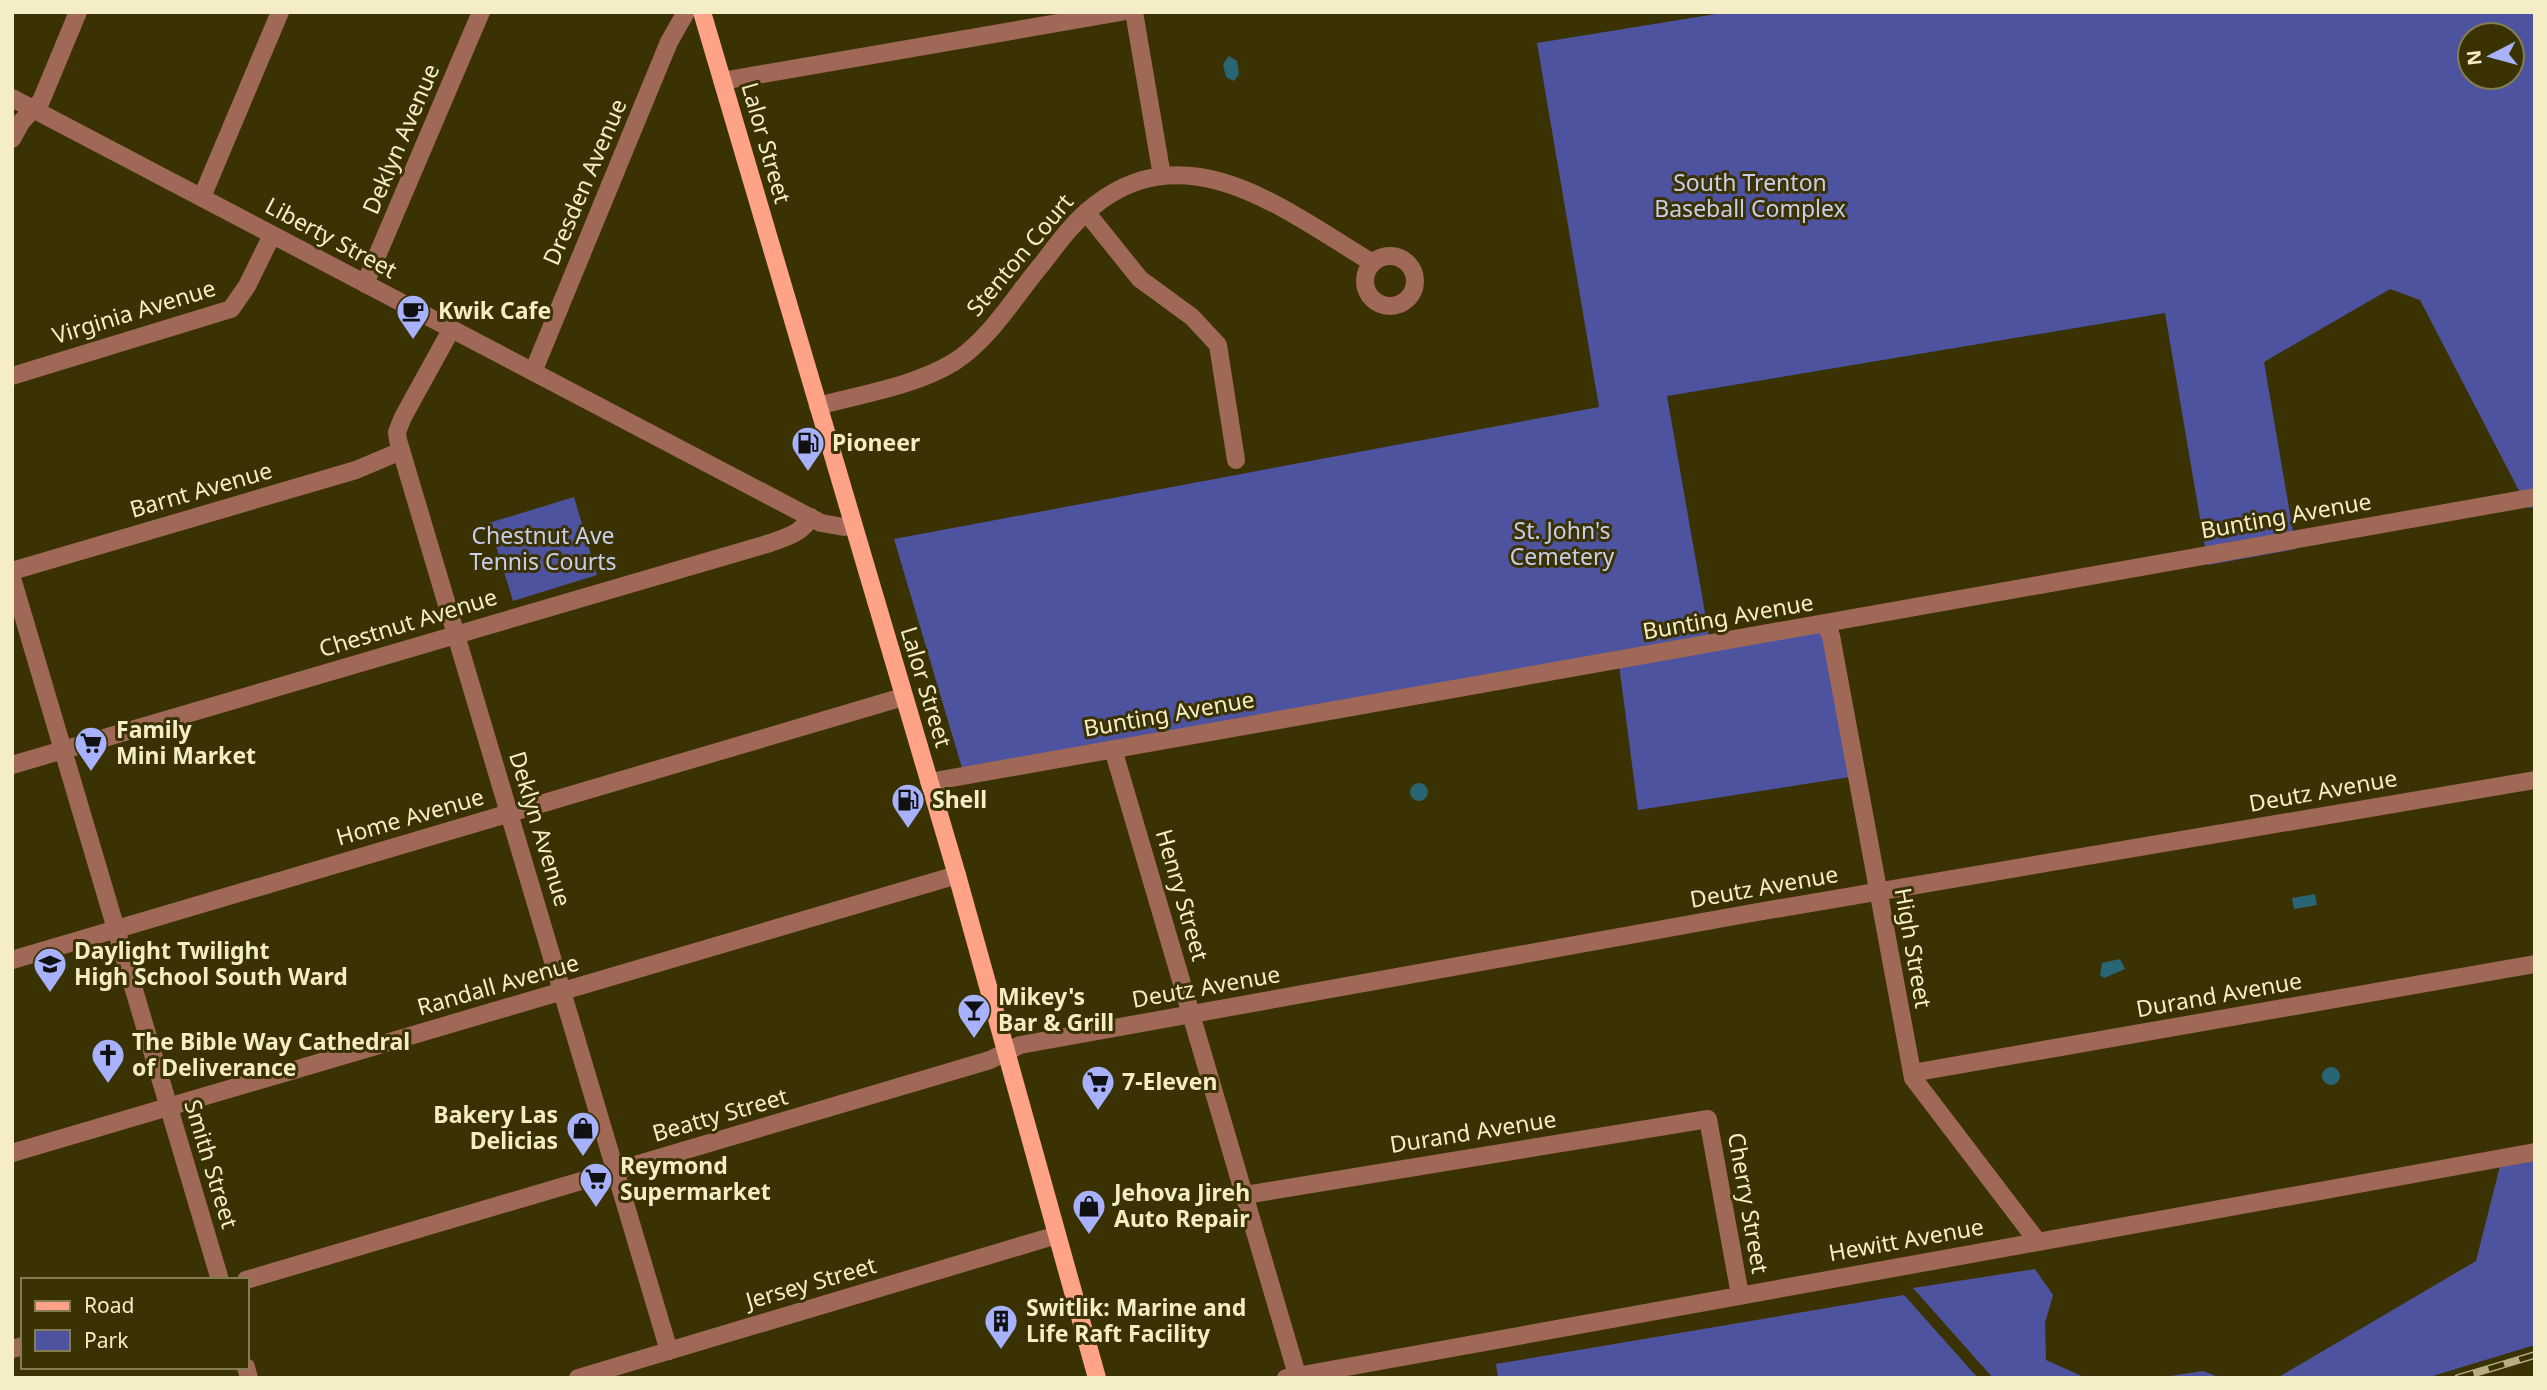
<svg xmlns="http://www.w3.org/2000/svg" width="2547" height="1390" font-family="'Noto Sans',sans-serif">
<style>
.green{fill:#4e53a0;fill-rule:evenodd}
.water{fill:#286676}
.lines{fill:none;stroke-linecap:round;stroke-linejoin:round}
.minor{stroke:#a06857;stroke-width:18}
.major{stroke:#fea387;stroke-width:18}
.rail-casing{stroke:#b6ad84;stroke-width:8}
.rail{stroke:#3b3204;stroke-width:5;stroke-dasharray:16;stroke-linecap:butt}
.labels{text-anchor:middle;stroke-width:6;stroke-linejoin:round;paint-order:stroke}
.street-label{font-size:23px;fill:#f5edc6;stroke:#3b3204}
.park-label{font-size:23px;fill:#c8cde9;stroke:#3b3204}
.poi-label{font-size:23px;font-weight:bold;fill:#f5edc6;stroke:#3b3204;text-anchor:start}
</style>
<rect width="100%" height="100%" fill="#3b3204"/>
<path class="green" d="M1728,12H2535V507L2528,508L2420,300L2390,289L2264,362L2296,549L2208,565L2165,313L1667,396L1711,647L1838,626L1863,775L1638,810L1619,665L965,778L894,539L1599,407L1537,43ZM2470,35H2512V77H2470Z
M574,497L597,575L513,601L489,523Z
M2535,1158V1345L2426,1378H2277L2476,1261L2501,1162Z
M2035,1269L2053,1295L2045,1323L2046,1360L2086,1378H1993L1913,1288Z
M1904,1295L1978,1378H1498L1496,1364Z
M2203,1371L2221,1378H2157Z"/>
<path class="water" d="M1229,56L1237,61L1239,74L1234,81L1226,77L1223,64Z
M1410 792a9 9 0 1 1 18 0a9 9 0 1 1-18 0Z
M2315,894L2317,905L2294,909L2292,898Z
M2120,959L2125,969L2104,978L2100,975L2102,963Z
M2322 1076a9 9 0 1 1 18 0a9 9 0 1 1-18 0Z"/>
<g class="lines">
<path class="minor" d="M1134,12L1162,176
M722,81L1121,12
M12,98L821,523L844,527L853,525
M12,139L22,121L41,101L78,12
M202,197L280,12
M1086,212L1140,279L1192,317L1218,345L1236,460
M1365 281a25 25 0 1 1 50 0a25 25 0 1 1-50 0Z
M365,284L481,12
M451,330L403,417L397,432L398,440L669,1351
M533,372L669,42L686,12
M12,376L231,309L247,286L272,235
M818,406C862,394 915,386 954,362C990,339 1015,296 1042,264C1058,243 1074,221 1095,205C1190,130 1290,214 1373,263
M12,571L356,470L401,451
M12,578L220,1280
M1825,624L1831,636L1913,1078L2038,1242
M1113,749L1298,1378
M12,765L770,543C787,537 802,533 811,517
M929,782L2535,497
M12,960L903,697
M1912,1073L2535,964
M12,1153L957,875
M1245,1195L1708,1119L1740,1295
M246,1280L936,1076L990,1060L1020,1045L1752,913L2535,780
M12,1349L23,1346
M246,1367L249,1378
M578,1378L1057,1235
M1286,1378L2535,1152"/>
<path class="major" d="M702,12L957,875L1097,1378"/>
<defs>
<path id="rail" d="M2458,1378L2535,1355"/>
</defs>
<use href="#rail" class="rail-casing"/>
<use href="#rail" class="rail"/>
</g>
<defs>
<symbol id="cafe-pin" viewBox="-11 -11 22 30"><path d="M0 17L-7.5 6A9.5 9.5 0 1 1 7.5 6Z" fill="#a7b1fc" stroke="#3b3204"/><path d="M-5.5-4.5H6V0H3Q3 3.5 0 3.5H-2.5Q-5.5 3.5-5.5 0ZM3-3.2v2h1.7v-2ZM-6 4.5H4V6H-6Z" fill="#111"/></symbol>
<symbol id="fuel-pin" viewBox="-11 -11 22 30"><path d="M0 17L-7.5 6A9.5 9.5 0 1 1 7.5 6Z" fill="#a7b1fc" stroke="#3b3204"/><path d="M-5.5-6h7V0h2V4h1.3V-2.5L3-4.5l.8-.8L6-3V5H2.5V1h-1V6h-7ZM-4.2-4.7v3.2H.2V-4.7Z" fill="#111"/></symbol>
<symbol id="supermarket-pin" viewBox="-11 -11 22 30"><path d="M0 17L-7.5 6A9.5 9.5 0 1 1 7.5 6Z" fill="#a7b1fc" stroke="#3b3204"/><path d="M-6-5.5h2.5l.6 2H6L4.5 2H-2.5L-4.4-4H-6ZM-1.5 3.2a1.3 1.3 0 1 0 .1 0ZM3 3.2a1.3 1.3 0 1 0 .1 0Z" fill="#111"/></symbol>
<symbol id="school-pin" viewBox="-11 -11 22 30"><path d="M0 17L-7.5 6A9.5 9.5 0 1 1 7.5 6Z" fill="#a7b1fc" stroke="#3b3204"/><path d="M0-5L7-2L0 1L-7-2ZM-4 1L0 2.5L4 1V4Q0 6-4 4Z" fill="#111"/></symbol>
<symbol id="bar-pin" viewBox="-11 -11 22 30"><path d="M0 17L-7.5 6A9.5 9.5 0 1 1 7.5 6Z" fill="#a7b1fc" stroke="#3b3204"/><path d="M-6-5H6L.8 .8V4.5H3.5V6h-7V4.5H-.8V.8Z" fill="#111"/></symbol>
<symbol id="church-pin" viewBox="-11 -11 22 30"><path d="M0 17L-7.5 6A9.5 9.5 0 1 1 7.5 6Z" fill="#a7b1fc" stroke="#3b3204"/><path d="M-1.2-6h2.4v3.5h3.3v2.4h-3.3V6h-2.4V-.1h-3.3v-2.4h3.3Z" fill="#111"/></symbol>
<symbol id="shop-pin" viewBox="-11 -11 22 30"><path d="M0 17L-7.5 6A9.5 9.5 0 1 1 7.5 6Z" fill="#a7b1fc" stroke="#3b3204"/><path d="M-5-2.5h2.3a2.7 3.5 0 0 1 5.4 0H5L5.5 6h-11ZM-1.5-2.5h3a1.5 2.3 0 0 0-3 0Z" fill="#111"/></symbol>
<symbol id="building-pin" viewBox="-11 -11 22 30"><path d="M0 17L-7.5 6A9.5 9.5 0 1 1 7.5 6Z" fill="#a7b1fc" stroke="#3b3204"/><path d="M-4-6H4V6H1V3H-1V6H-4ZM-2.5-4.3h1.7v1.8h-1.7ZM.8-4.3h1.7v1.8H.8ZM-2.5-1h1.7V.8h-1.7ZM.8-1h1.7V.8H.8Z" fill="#111"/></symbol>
</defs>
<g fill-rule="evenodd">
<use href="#cafe-pin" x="394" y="292" width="38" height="52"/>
<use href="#fuel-pin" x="789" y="424" width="38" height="52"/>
<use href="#supermarket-pin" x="72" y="724" width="38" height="52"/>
<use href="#fuel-pin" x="889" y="781" width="38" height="52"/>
<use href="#school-pin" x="31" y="945" width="38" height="52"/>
<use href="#bar-pin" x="955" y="991" width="38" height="52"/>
<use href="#church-pin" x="89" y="1036" width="38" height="52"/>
<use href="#supermarket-pin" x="1079" y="1063" width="38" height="52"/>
<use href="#shop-pin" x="564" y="1109" width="38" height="52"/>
<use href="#supermarket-pin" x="577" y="1160" width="38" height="52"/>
<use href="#shop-pin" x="1070" y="1187" width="38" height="52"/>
<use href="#building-pin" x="982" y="1302" width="38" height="52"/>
</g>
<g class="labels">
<g class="street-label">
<text transform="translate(401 139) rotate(-67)" y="8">Deklyn Avenue</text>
<text transform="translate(766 143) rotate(74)" y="8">Lalor Street</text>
<text transform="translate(585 182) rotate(-67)" y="8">Dresden Avenue</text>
<text transform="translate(331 238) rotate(28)" y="8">Liberty Street</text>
<text transform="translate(1020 255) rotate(-50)" y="8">Stenton Court</text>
<text transform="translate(134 312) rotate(-17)" y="8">Virginia Avenue</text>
<text transform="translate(201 490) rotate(-16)" y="8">Barnt Avenue</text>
<text transform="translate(2286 516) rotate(-10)" y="8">Bunting Avenue</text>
<text transform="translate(1728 617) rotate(-10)" y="8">Bunting Avenue</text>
<text transform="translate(408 623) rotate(-17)" y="8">Chestnut Avenue</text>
<text transform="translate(926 687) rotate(73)" y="8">Lalor Street</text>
<text transform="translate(1169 714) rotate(-10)" y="8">Bunting Avenue</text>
<text transform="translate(2323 791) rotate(-10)" y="8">Deutz Avenue</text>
<text transform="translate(410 817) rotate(-16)" y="8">Home Avenue</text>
<text transform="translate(540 829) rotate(73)" y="8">Deklyn Avenue</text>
<text transform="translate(1764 887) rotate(-10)" y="8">Deutz Avenue</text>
<text transform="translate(1182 895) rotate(74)" y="8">Henry Street</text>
<text transform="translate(1913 948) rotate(80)" y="8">High Street</text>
<text transform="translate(498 985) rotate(-16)" y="8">Randall Avenue</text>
<text transform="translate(1206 987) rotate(-10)" y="8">Deutz Avenue</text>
<text transform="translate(2219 995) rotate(-10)" y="8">Durand Avenue</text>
<text transform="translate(720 1115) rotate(-16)" y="8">Beatty Street</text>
<text transform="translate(1473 1132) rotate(-9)" y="8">Durand Avenue</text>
<text transform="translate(211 1164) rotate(73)" y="8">Smith Street</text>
<text transform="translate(1748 1203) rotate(80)" y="8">Cherry Street</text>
<text transform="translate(1906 1240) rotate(-10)" y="8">Hewitt Avenue</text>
<text transform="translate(811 1283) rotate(-16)" y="8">Jersey Street</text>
</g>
<g class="park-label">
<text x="1750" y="191">South Trenton<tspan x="1750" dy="26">Baseball Complex</tspan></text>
<text x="1562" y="539">St. John's<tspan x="1562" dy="26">Cemetery</tspan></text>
<text x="543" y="544">Chestnut Ave<tspan x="543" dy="26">Tennis Courts</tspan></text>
</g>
<g class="poi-label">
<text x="438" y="319">Kwik Cafe</text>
<text x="832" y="451">Pioneer</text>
<text x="116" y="738">Family<tspan x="116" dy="26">Mini Market</tspan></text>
<text x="932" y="808">Shell</text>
<text x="74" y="959">Daylight Twilight<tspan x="74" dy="26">High School South Ward</tspan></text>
<text x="998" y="1005">Mikey's<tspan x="998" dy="26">Bar &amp; Grill</tspan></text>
<text x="132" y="1050">The Bible Way Cathedral<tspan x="132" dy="26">of Deliverance</tspan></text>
<text x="1122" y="1090">7-Eleven</text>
<text x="558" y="1123" text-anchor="end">Bakery Las<tspan x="558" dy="26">Delicias</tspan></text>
<text x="620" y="1174">Reymond<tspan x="620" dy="26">Supermarket</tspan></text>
<text x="1114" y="1201">Jehova Jireh<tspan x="1114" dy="26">Auto Repair</tspan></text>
<text x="1026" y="1316">Switlik: Marine and<tspan x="1026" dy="26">Life Raft Facility</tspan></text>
</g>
</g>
<rect width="2547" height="1390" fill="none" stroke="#f5edc6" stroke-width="28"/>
<rect x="21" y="1278" width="228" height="91" fill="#3b3204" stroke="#857d52" stroke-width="2"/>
<rect x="35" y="1301" width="35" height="10" fill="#fea387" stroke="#857d52" stroke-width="2"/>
<text x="84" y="1313" font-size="21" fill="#f5edc6">Road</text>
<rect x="35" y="1330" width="35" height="21" fill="#4e53a0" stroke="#857d52" stroke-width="2"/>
<text x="84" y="1348" font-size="21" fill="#f5edc6">Park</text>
<g transform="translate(2491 56) rotate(264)"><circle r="33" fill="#3b3204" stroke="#857d52" stroke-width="2"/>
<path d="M0-5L12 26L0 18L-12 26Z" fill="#a7b1fc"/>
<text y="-10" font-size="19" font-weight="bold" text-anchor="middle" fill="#f5edc6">N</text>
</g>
</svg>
